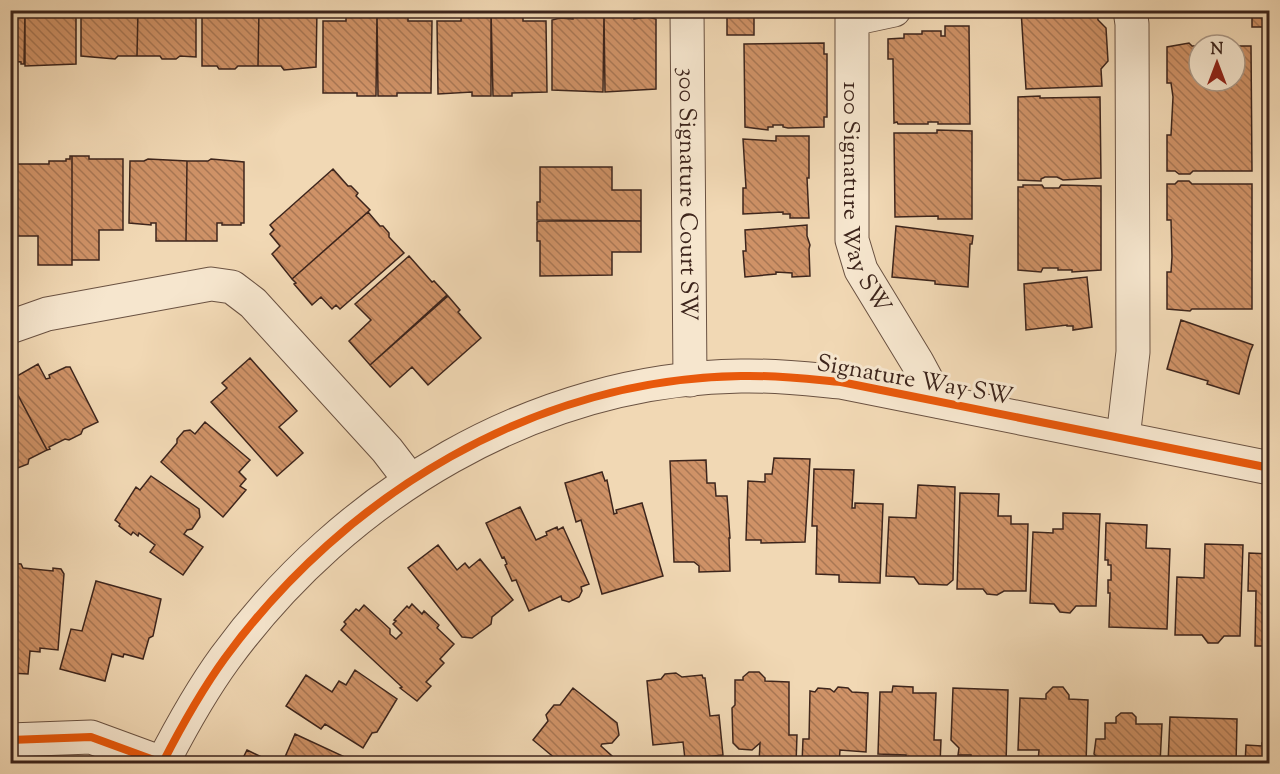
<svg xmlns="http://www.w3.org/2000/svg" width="1280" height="774" font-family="'Sorts Mill Goudy',serif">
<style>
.building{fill:url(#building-back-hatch);stroke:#3d251c;stroke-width:1.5}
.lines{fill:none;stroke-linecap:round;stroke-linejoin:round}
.minor-casing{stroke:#6a5242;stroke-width:35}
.minor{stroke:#f6e6ce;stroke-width:33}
.cycleway-casing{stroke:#f6e6ce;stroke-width:11}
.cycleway{stroke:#e8590c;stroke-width:8}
.labels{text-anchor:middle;stroke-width:6;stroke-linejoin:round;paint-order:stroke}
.street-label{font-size:24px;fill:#3d251c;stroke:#f6e6ce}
</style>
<defs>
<pattern id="building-back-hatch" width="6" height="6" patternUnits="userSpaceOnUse" patternTransform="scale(1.5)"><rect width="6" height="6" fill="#cf9267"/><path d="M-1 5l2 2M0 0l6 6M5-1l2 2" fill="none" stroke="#a97754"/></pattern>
</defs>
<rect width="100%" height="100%" fill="#f1d8b4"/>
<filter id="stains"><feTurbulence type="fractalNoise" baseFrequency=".00333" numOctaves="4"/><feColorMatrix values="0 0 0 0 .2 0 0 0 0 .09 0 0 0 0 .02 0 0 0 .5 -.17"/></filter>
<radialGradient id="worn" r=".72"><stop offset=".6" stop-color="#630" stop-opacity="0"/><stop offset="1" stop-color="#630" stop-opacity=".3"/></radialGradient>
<path class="building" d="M10,10H25L24,64H21V62L10,61Z
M25,10H76V64L25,66Z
M81,10H138L137,56H118L115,59L81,56Z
M138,10H196V57L180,56L176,59H162L160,56H137Z
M202,10H259L258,66H238L235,69H219L217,66H202Z
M259,10H317L316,67L284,70L281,66H258Z
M346,10H377L376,96H357V93H323V21H346Z
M377,10H408V21H432L431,93H397V96H378Z
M461,10H491V96H472V92L438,94L437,21H461Z
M491,10H523V21H546L547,92L512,93V96H493Z
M573,10H604L603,92L552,90V20L560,18L573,19Z
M604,10H634V19L648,17L656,19V89L605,92Z
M727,10H754V35H727Z
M1021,10H1097L1098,20L1106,28L1108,61L1101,69L1102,86L1026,89Z
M1252,10H1270V27H1252Z
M945,26H969L970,124H938V122H928V124H898L897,122L894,123L893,59H888V39L904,38V34H922V31H941V36H945Z
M824,43V54H827V117H824V127L788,128L783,127V125H773V127H768V130L745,127L744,44Z
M1189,43L1192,46H1199V81H1235V46H1251L1252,171H1193L1190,174H1179L1175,171H1167V135H1171L1173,97L1171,83H1167V47Z
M1040,96V98L1100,97L1101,178L1063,180L1057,177H1045L1041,179V181L1018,180V97Z
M937,130L972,131V219H938V216L895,217L894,133H937Z
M776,136H809V178H807L809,218H790V214H783V212L743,214V188H746L743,139L776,141Z
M70,156H72V265H38V236H14L15,164H49V161H66V159H70Z
M72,156H89V159H123V230H99V260H72Z
M148,159L187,161L186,241H156V223H151V225L129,223L130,161H144Z
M211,159L244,162V223H241V225H222V223H217V241H186L187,161H208Z
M540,167H612V190H641V221L537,220V202H540Z
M333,169L348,186H351L358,193L356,196L370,210L292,279L272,254L280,246L270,234L274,230L270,225Z
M1178,181H1189L1192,184H1252V309H1192L1190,311L1167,309V272H1171L1172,257L1171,220H1167V184H1175Z
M1023,185H1042L1044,188H1059L1061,185L1101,186V270L1072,272V270H1058V268H1043L1041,272L1018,270V187H1023Z
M368,212L380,226H383L389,233V237L404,253L340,309L336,305L332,309L321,297L312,305L294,284L296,283L292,279Z
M540,221H641V252H612V275L540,276V241H537V222Z
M807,225V236L810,245L809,249L810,276L792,277V273L776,272V274L745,277L743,251H746L745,230Z
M896,226L973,236L972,244H970L968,287L935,284V281L892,277Z
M409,256L432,282L434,281L447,295L370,365L349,341L371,320L355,304Z
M1087,277L1092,327L1073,330V326H1067V325L1026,330L1024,284Z
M448,296L460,310L458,312L481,338L428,385L412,367L390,387L370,365Z
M1181,320L1253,345L1250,352L1239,394L1207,384L1208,381L1167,369Z
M250,358L297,411L279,427L303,453L277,476L211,402L227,388L222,383Z
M38,364L46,379L50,378L49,375L66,367H70L98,422L83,429L81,434L69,440L65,439L49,447L50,449L47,450L10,380Z
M10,380L47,450L29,459L28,464L15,469H10Z
M205,422L250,460L239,472L246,479L240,486L246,490L223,517L161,462L177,443V439L184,431L190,430L195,434Z
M774,458L810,459L805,542L761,543V540H746L748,481L765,482V474H772Z
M706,460L707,483H715L716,496H727L730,538H729L730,571L699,572V566L694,562H674L670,461Z
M814,469L854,470L852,508H855V503L883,504L880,583L839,582V575L816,574L817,526H812Z
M602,472L605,481L607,480L614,514L617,513L616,510L642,503L663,576L602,594L581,520L576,522L565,483Z
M151,476L199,509L200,517L192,529L187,530L184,534L203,547L183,575L150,552L155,545L139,533L138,536L133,532L131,535L119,526L120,524L115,520L136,487L140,490Z
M918,485L955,487L953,580L947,585L919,584L914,577L886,576L889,517L916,518Z
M960,493L999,494L998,516H1011V524H1028L1026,591H1004L997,595L987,594L983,589H957Z
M520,507L536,540L547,535L546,532L557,527L558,530L563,527L589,584L581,587L582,591L579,597L569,602L562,600L561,596L529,611L516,580L512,581L505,565L507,564L504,557L502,558L486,523Z
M1063,513L1100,514L1096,606H1076L1070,613L1060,612L1054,604L1030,603L1033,532L1053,533V529H1063Z
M1106,523L1147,525L1146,548L1170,549L1167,629L1109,627L1110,593H1108V580H1111V565H1108V560H1105Z
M1205,544L1243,545L1240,636H1224L1218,643H1208L1202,635H1175L1177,577L1204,578Z
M438,545L457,570L465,563L469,568L480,559L513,600L492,617L491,624L472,638L462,637L408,568Z
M1249,553L1270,554V646H1255L1256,591H1248Z
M10,563L21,564L23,568L53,571V568L61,569L64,574L58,650L40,648V652L30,651L28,674L10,673Z
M96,581L161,599L153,636L149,638L143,659L124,654L123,657L112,654L105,681L60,669L71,629L82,631Z
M412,604L422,614L424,611L439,625L437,628L454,644L440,659L444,663L426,682L431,686L417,701L400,688L402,687L341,630L346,624L344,622L356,609L359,611L364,605L390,629V634L396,639L402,633L393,624L396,621L394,620L407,606L409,608Z
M355,670L397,699L377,732L372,733L363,748L325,724L321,729L286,706L306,675L332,692L339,681L346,685Z
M749,672H759L765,678V681L789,682V735H797L796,764H759L760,743L752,750L739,749L733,743L732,708L735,705V680H743V677Z
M676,673L682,677L702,675L703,678H705L710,716L719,715L723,755L685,759L683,742L653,745L647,681L661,679L665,674Z
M893,686L913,687V693H936L934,740H941L940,764H906V755L878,754L880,692H892Z
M838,687L848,688L852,692L868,693L866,752L840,750L839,764H802L803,739H809L810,691L815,692L818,688L830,689L834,692Z
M1053,687H1063L1069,695V699L1088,700L1086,764H1047V762H1038L1039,750H1018L1020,698L1046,699V694Z
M573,688L617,723L619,735L612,743L602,744L601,746L621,764H562L533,740L548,721L546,715L554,705H560Z
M953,688L1008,690L1006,764H971V755H958L959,748L951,740Z
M1121,713H1132L1136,717V724H1162L1160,764H1096V756L1094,754L1096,739H1105V723H1116V717Z
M1170,717L1237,719L1236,764H1168Z
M295,734L347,758L344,764H286L289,758L285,757Z
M1262,743H1270V764H1245L1246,745L1262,746Z
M247,750L276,764H240Z"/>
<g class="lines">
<defs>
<g id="minor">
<path id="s1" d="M687,10L690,380"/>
<path id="s2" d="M894,10L852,19V240L861,270L917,362L938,401"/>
<path d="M10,327L47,314L211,284L232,287L253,303L387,450L410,480"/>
<path d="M1123,438L1133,352L1132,24L1130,10"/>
<path d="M10,740L91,737L162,763"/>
<path d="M162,764C181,727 201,691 225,658C345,494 535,379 741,376C775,375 808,379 841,382L1270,468"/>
</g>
</defs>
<use href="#minor" class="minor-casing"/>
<use href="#minor" class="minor"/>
<defs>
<path id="cycleway" d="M10,740L91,737L162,763
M162,764C181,727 201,691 225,658C345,494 535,379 741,376C775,375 808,379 841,382L1270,468"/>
</defs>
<use href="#cycleway" class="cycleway-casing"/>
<use href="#cycleway" class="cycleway"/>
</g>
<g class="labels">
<g class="street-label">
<text dy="8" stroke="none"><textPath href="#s1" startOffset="184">300 Signature Court SW</textPath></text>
<text dy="8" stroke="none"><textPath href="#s2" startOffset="224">100 Signature Way SW</textPath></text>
<text transform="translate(915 379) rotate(10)" y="8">Signature Way SW</text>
</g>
</g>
<rect width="1280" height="774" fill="none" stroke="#f1d8b4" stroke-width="36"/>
<rect x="12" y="12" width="1256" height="750" fill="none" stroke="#3d251c" stroke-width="3"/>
<rect x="18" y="18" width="1244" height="738" fill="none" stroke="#3d251c" stroke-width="1.5"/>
<g transform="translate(1217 63)"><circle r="28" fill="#f6e6ce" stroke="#ac9987" stroke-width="1.5"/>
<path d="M0-4.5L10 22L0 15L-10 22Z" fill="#8f2418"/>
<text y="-9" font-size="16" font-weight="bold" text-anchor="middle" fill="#3d251c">N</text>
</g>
<rect width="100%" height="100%" filter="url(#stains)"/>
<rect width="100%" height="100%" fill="url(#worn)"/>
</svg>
